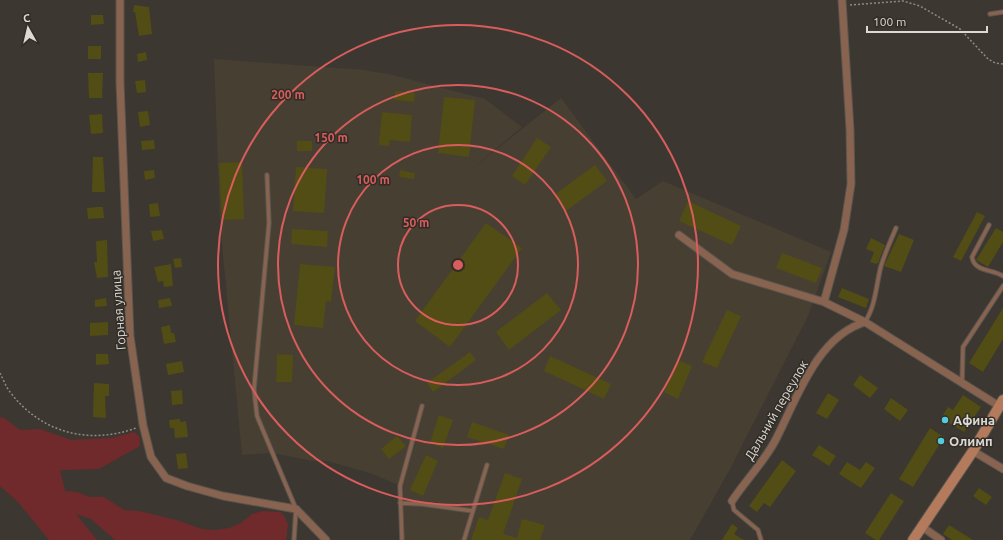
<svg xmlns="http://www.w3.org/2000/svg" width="1003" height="540" font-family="Ubuntu,sans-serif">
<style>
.built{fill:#483f33}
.green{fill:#712a2b}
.building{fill:#524c15}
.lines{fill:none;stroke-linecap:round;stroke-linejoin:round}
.lane-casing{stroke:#59544e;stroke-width:5.5}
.street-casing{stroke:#59544e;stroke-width:9}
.secondary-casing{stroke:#59544e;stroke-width:12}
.path{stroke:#8e8a84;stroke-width:1.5;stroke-dasharray:2 2;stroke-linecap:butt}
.lane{stroke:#876350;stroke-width:3.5}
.street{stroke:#876350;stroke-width:7}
.secondary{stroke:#b37a5c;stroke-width:10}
.ring{fill:none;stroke:#d85d5c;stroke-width:2}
.poi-dot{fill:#54cadd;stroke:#322d26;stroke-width:1.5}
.labels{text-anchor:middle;stroke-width:3;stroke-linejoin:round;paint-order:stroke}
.street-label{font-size:13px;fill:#dddad6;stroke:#322d26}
.poi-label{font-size:13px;font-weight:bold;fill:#dddad6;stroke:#322d26;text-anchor:start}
.centre{fill:#d85d5c;stroke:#322d26;stroke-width:2}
.ring-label{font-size:12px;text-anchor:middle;font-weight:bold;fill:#d85d5c;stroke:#322d26;stroke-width:3;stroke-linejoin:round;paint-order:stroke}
</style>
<rect width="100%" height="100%" fill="#3c3730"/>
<path class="built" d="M214,59L364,70L393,75L485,99L522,127L469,171L561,98L636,199L663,181L831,252L808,316L730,469L690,540H402L400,486L373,474L327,461H313L272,453L242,455L220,223Z"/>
<path class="green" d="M0,417L4,418L20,430L40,429L71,440L112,438L134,432L139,436L140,446L99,469L60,470L65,491L77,492L89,497H104L124,510L139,511L176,520L202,529L215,530L229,528L241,523L252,514L262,511L280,512L284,516L288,524L286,540H115L91,519L76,514L97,540H49L18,502L0,486Z"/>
<path class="building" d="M134,5L149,7L152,34L139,36L135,12H133Z
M91,15H103L104,24L91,25Z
M88,46H101V59H88Z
M146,52L147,60L138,62L137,54Z
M88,73H103L102,98H89Z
M145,80L146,92L137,93L135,81Z
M395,91L415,93L414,102L394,100Z
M444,97L475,100L469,157L438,153Z
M148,111L150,125L140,127L138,112Z
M382,112L412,115L410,142L390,140L389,146L379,145Z
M102,114L103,133L91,134L89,115Z
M537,138L551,147L525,185L512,176Z
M154,140L155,149L142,150L141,141Z
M297,141H312V151H297Z
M93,157H103L105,192H92Z
M242,162L244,219L222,220L219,163Z
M595,165L607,181L566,211L554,195Z
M296,167L327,169L324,213L293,211Z
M154,170L155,178L145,180L144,171Z
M400,170L415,173L414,179L399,177Z
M688,201L741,226L732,245L679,221Z
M158,203L160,216L150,217L149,204Z
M97,207H103L104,218L88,219L87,208Z
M977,212L985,216L961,261L953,257Z
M486,223L522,248L450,347L415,321Z
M996,228L1003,232V242L988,267L976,260Z
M292,229L328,231L327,247L291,244Z
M162,230L164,239L153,241L151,231Z
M899,234L914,240L901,272L884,266Z
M871,238L885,245L878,263L876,264L870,262L874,252L866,249Z
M107,240L108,277L97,278L94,262H97L96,241Z
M782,253L822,268L816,283L776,268Z
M181,258L182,267L175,268L173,259Z
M171,264L173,286L164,287L163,281L158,282L154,267Z
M300,264L335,267L331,302L326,301L323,328L294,325Z
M842,288L869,299L866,308L838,297Z
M547,293L561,310L509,350L496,332Z
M106,298L107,306L95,307V300Z
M170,298L172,306L159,308L158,300Z
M1003,308V339L983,372L969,363Z
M727,310L741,316L717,368L702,362Z
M108,322V335L90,336V323Z
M170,325L171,333H174L176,342L164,344L161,327Z
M470,352L476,360L433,392L427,383Z
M96,354H108L109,364L96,365Z
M277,354L293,355L292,382H276Z
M550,356L611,384L604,399L544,371Z
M678,360L692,366L678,399L664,392Z
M182,361L184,372L168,375L166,364Z
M860,375L878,388L870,398L853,385Z
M94,383L109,384V396H105L106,418L93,417Z
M182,390L183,404L172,405L171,391Z
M828,393L839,400L827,419L816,413Z
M963,395L981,407L964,432L941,418L948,407L953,410Z
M891,398L908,410L900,421L884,409Z
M439,415L453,420L443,448L430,443Z
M180,419V422L186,421L188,437L175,438L174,428H170L169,420Z
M472,422L509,435L504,449L467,437Z
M930,428L944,437L913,487L899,479Z
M397,436L406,446L389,459L381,449Z
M819,445L836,456L829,466L812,455Z
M186,453L188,468L178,469L176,454Z
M426,455L438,461L423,496L410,490Z
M782,460L796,471L770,507L764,503L757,512L749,506Z
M847,462L860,470L866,462L875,468L861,488L839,474Z
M505,473L522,479L503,534L517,538L522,519L545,525L540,540H471L479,517L488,520Z
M979,488L992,497L986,505L973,496Z
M891,493L904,501L879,540H876L865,533Z
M732,524L738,528L734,534L744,540H722Z
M949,525L973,540H952L943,534Z"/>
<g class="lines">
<defs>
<path id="lane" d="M990,14L1003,12
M267,175L269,223L254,389L257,416L296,509L294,540
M989,225L972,257C974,272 993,269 1003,276
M865,322C876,305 876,285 881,266C885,253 891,240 896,228
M962,383L963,347L1003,286
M732,501L734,510L758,530L761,540
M400,503L422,504L473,511
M402,540L400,486L422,406
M464,540L487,465"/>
<path id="street" d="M120,0V82L130,336L143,425L151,457L166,478L187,486L223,496L296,509L326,540
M842,0L850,129L851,184L844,230L824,302L865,322L999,406
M679,235L732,274L824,302
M973,451L1003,469
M732,501C746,480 763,463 775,441C796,401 816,337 865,322
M921,526L941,540"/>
<path id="secondary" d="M913,540L973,451L1003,400"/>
</defs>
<use href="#lane" class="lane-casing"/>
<use href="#street" class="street-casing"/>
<use href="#secondary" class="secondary-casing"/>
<path class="path" d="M850,5L903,1L920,6L960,29L988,59L995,63L1003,64
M0,373C3,379 6,387 10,392C41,433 89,445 136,428"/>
<use href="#lane" class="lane"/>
<use href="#street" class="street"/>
<use href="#secondary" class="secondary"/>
</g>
<g class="ring">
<circle cx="458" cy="265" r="60"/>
<circle cx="458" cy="265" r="120"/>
<circle cx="458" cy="265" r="180"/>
<circle cx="458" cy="265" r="240"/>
</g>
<g class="poi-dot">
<circle cx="945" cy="420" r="4"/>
<circle cx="941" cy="441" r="4"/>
</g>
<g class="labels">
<g class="street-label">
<text transform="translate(118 310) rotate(-94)" y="5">Горная улица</text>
<text transform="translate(776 410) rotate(-60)" y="5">Дальний переулок</text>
</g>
<g class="poi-label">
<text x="953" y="425">Афина</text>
<text x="949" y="446">Олимп</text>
</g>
</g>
<circle cx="458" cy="265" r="6" class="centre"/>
<g class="ring-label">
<text x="288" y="99">200 m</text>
<text x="331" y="142">150 m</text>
<text x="373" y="184">100 m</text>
<text x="416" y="227">50 m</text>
</g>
<g transform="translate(28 28) rotate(352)" stroke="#322d26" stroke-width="3" paint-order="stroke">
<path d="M0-3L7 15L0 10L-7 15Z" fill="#dddad6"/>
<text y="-6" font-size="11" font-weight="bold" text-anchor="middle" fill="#dddad6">С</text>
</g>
<path d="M867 26v6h120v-6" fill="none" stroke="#dddad6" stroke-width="2"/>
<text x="873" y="26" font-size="12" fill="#dddad6" stroke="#322d26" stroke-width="3" paint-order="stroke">100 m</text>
</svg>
